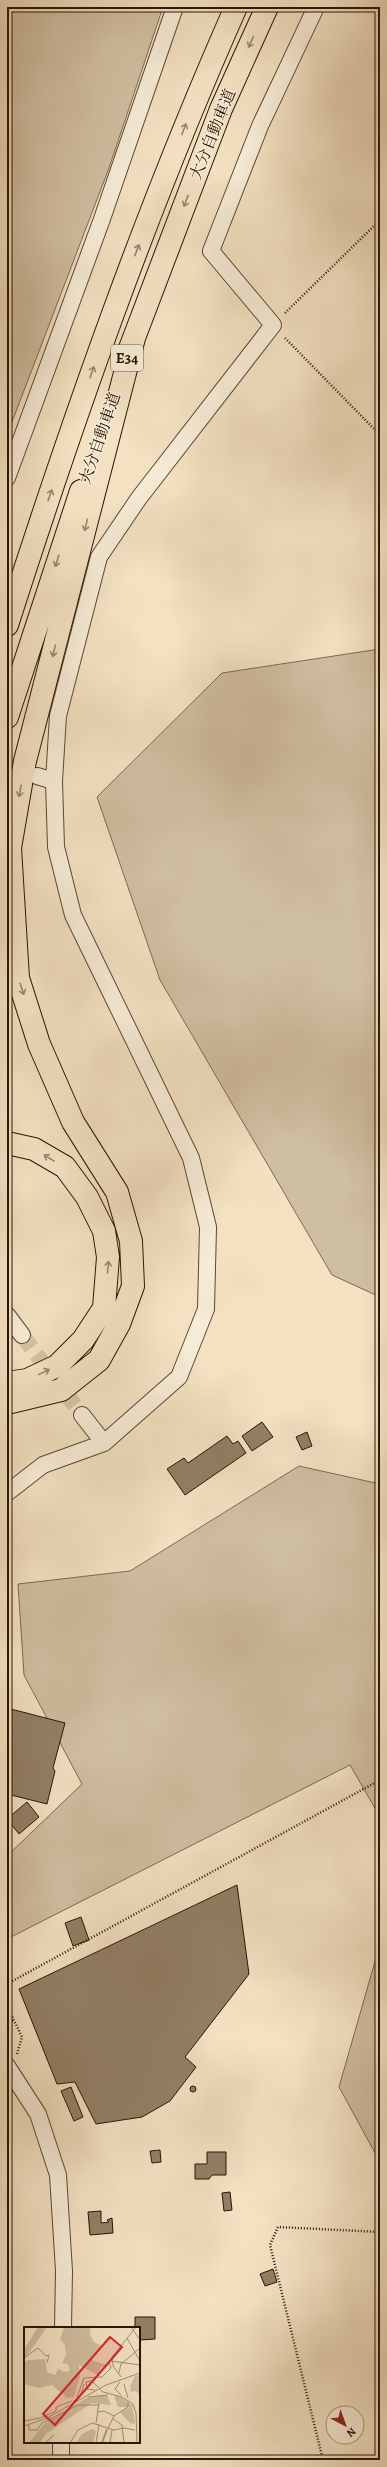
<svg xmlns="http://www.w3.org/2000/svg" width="387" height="2467" font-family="Alegreya,'Noto Serif JP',serif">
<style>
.green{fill:#d0bea1;stroke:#7c6a52}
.building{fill:#927f66;stroke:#281502}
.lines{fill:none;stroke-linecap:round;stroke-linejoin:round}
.street-tunnel{stroke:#d5c2a5;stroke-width:16;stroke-dasharray:16 8;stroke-linecap:butt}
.street-casing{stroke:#5b4832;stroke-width:18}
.highway-casing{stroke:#281502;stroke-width:24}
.path{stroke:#281502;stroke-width:2.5;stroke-dasharray:1 2;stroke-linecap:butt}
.street{stroke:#f7ecd7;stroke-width:16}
.highway{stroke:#f3e1c2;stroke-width:22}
.oneway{stroke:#98856c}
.labels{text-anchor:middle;stroke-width:3;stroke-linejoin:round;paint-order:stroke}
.shield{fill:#f7ecd7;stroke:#665642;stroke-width:1}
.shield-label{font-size:15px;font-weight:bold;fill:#281502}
.street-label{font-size:16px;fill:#281502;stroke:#f7ecd7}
.inset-river{fill:none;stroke:#ae9c81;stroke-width:2}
.inset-road{fill:none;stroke:#a28f75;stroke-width:1}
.view{fill:#d62828;fill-opacity:0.15;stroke:#d62828;stroke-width:2}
.inset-edge{fill:none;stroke:#281502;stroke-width:2}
</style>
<rect width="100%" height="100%" fill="#f3e1c2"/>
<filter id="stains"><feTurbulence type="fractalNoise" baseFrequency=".005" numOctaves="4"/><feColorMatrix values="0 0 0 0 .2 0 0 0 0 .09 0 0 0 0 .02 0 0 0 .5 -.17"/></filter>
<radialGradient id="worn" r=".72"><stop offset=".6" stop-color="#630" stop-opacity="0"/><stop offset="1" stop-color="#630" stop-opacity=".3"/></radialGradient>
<path class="green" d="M7,7H163L109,168L7,435Z
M380,649V1297L332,1275L160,980L97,797L222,673Z
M299,1466L380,1484V1817L350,1765L7,1939V1856L82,1784L24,1675L18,1584L130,1571Z
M380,1944V2162L339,2087Z"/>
<path class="building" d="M262,1422L273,1437L252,1451L242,1436Z
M307,1432L312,1446L302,1450L296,1437Z
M227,1436L233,1444L238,1441L246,1453L185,1495L167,1469L184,1458L188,1463Z
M7,1708L65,1723L53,1768L55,1771L47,1804L7,1794Z
M27,1802L39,1817L19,1834L7,1819Z
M237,1885L249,1974L185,2057L196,2067L170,2101L142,2117L96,2124L75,2082L57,2084L19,1989Z
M81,1917L89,1940L73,1946L65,1923Z
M9,2016L13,2021L7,2027V2017Z
M190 2089a3 3 0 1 1 6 0a3 3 0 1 1-6 0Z
M71,2087L83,2117L74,2121L61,2091Z
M160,2150L161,2162L152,2163L150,2151Z
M207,2152H226V2175H212L209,2179H195V2164H207Z
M230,2192L232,2210L224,2211L222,2193Z
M101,2211V2223L109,2222L107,2220L112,2218L113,2233L90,2235L88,2212Z
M273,2269L277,2282L265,2286L260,2274Z
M135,2317H155V2339L139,2340V2328H135Z"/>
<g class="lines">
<path class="street-tunnel" d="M7,767L32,775
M22,1335L82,1415"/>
<defs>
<path id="street" d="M7,478L102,219L175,7
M37,776L54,781
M7,1315L22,1335
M82,1415L104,1443
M7,1493L43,1465L104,1443L179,1377L206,1309L208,1227L191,1158L73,915L56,847L54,781L58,716L99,557L139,498L273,325L211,251L260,126L316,7
M7,2066L38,2114L58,2175L64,2271L63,2328
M61,2460V2442"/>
<path id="highway" d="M129,351L221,109L267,7
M7,625C74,416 147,208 236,7
M7,717L81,491
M7,1143L34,1149L65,1167L87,1197L104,1231L108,1257L104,1308L83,1340L57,1366L27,1380L7,1383
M7,1403L61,1390L99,1360L119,1324L133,1286L131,1241L117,1192L73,1122L39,1044L18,978L10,848L25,761L134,338"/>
</defs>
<use href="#street" class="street-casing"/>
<use href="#highway" class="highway-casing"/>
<path class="path" d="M285,313L380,220
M285,338L380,435
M7,1984L380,1780
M7,2006L22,2037L17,2054
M323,2460L270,2245L278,2227L380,2232"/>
<use href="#street" class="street"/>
<use href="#highway" class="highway"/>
</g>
<defs><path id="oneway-shaft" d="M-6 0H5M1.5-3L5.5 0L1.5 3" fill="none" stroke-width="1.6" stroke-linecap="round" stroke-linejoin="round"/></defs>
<g class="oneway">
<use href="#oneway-shaft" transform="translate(251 42) rotate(114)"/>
<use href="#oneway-shaft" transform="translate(184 129) rotate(-69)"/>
<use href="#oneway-shaft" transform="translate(186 201) rotate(111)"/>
<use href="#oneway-shaft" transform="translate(137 250) rotate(-69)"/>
<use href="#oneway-shaft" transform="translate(92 372) rotate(-71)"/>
<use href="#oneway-shaft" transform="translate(50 495) rotate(-71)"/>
<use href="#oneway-shaft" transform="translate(86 525) rotate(104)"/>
<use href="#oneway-shaft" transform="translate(57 561) rotate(108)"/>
<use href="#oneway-shaft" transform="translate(54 651) rotate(104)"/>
<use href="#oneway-shaft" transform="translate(20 791) rotate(100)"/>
<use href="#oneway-shaft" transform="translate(22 989) rotate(72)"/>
<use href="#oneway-shaft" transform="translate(49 1158) rotate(-149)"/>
<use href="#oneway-shaft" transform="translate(108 1267) rotate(-85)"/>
<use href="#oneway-shaft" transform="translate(44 1372) rotate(-26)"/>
</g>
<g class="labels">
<rect class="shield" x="111" y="345" width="32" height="26" rx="3"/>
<g class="shield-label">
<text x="127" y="363">E34</text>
</g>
<g class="street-label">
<text transform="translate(212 134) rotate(-68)" y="6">大分自動車道</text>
<text transform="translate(99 438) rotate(-71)" y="6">大分自動車道</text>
</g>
</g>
<g transform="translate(24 2327)">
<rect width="116" height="116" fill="#f3e1c2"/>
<path d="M14,0H23L0,33V23ZM40,0H67L66,8L70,15L78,19L68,33L85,39L77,40L74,48L55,38L56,49L50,70L43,71L28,58L15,61L0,57V36L4,33L21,32L23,45L31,48L34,42L41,45L46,44L44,37L38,36L42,28L41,18L36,13ZM116,48L115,57L116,68L112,64L107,65L106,59L111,49ZM83,68L87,78L68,76L23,106L15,116H5L20,97L62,71ZM90,69L97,70L108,78L111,97L106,96L96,85L107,80H94ZM68,102L72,104L69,116H52L58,107Z" fill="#d0bea1"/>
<path class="inset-river" d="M78,116L83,102"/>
<path class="inset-road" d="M107,0L116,13M103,11L116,34M0,31L14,21L22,29L25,28L23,36M87,34L116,38M95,46L97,37L116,21M97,50L89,39L88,30L112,0M96,55L91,62L97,68M100,57L104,71M71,63L63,62L62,55L68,54L79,65L98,70L109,77L112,86L113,116M53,70L60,51L78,50L87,41L85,35M64,70L84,68M49,75L57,67L60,57M74,85L80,84L90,89M89,92L98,98L100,116M0,94L16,91L32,84V80L48,74M72,96L75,76M5,98V103H13L18,96L54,78H75M0,99L23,91L82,58L116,46M84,101L90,89L104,80V75M21,116L30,108M46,116L54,103L68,96L90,103L100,101L111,103M72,116L75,97M86,116L88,103"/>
<path class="view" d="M86,10L98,20L31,98L19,87Z"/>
<rect width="116" height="116" class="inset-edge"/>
</g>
<rect width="387" height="2467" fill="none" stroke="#f3e1c2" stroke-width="24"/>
<rect x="8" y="8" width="371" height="2451" fill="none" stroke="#281502" stroke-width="2"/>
<rect x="12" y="12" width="363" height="2443" fill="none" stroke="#281502"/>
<g transform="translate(345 2425) rotate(139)"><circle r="19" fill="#f7ecd7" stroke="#a49682"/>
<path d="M0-3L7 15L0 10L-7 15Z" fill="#8f2418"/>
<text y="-6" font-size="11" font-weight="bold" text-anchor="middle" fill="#281502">N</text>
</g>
<rect width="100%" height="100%" filter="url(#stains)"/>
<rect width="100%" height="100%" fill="url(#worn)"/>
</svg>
